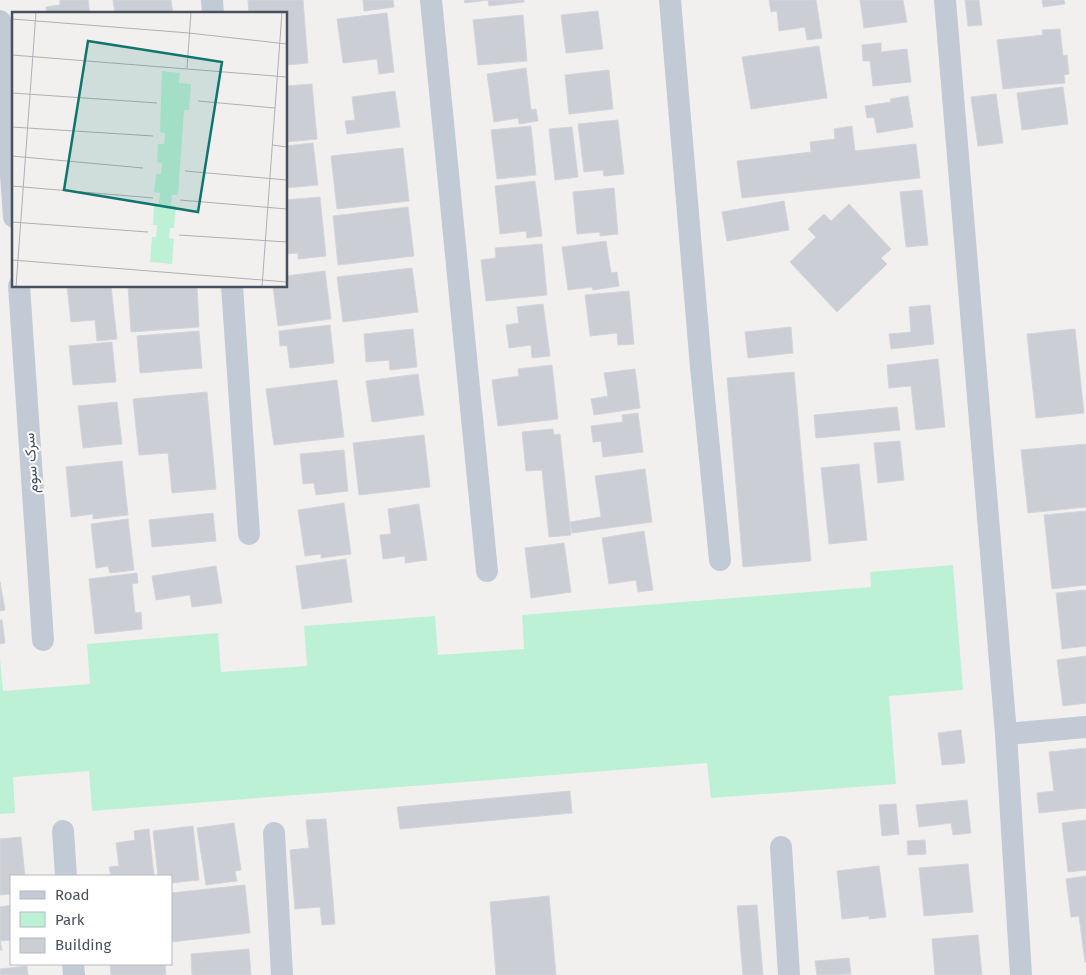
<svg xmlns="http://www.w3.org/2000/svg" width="1086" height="975" font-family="'Fira Sans',Vazirmatn,sans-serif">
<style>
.green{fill:#bcf1d6}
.building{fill:#cbced5;stroke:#d3d5db}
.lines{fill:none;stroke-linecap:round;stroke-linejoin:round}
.minor{stroke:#c2cad5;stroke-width:22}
.labels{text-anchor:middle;stroke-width:4;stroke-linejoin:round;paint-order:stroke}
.street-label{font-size:15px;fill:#47515e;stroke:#fff}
.inset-road{fill:none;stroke:#aeb0b5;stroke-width:1}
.view{fill:#0f766e;fill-opacity:0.15;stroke:#0f766e;stroke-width:2.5}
.inset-edge{fill:none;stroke:#47515e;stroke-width:2.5}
</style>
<rect width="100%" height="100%" fill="#f2f0ef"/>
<path class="green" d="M953,565L963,690L889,696L896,784L711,798L707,763L92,811L89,771L13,777L15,813L0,814V658L3,691L90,684L87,644L218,633L221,672L307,666L304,626L435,616L438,655L524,649L522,615L871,587L870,572Z"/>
<path class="building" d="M60,0H88L90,14H47L46,7L60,5Z
M113,0H171L173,14H115Z
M248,0H303L308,63L286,65V14H249Z
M363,0H393L394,7L364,11Z
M464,0H524V2L489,6L488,0L465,3Z
M769,0H816L822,38L807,40L805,27L779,31L777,11L771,12Z
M860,0H903L907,22L864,28Z
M965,0H979L982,25L968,26Z
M1042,0H1064L1065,4L1043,7Z
M598,11L603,49L566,53L561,15Z
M387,13L394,72L379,74L377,59L343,63L337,19Z
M523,15L527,61L478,65L473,20Z
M1060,29L1063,56L1067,55L1069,74L1064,75L1065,83L1003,89L997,40L1043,35L1042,30Z
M881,43V52L907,49L911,82L873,86L870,61H863L862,45Z
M819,46L827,98L751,109L742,57Z
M526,68L531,110L536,109L538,121L519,124L518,118L494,122L487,74Z
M609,70L613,109L569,114L565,75Z
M312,84L317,139L286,142V86Z
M1063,87L1068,124L1022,130L1017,93Z
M395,91L400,127L347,134L345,121L355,120L352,97Z
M996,94L1003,143L978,146L971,97Z
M908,96L913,127L877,133L874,117L867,118L865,106L891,102L890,99Z
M618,120L624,174L604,176L603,170L584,172L578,124Z
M531,126L536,175L497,179L491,130Z
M852,126L855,151L916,144L920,178L742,198L737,161L811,152L810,142L835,139L834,129Z
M572,127L578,177L555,180L549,129Z
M313,143L318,185L286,188V146Z
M403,148L409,201L337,209L331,156Z
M535,181L542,236L527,238L526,231L500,234L495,186Z
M614,188L618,234L600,236V232L577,234L573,192Z
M922,190L928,245L906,247L900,192Z
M320,197L326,256L298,259V253L286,254V200Z
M784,201L789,230L727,241L722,212Z
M849,204L891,249L881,258L887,264L837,312L790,262L816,237L808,229L824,214L831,221Z
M408,207L414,256L338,265L333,216Z
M606,241L611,273L617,272L619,286L593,290L592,287L568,290L562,247Z
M542,244L547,295L486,301L481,260L496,258L495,248Z
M412,268L418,312L343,322L337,277Z
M325,271L331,319L278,326L273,286H286V276Z
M67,286H111L117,339L97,341L95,320L71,322Z
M128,286H197L199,327L131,332Z
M629,291L634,344L618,345L617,333L590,336L585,295Z
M543,304L550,356L532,358L531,345L509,348L506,325L519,323L517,307Z
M930,305L934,344L891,349L889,334L911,332L909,307Z
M330,325L334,363L290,368L287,345L280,346L279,331Z
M791,327L793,353L748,358L745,332Z
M413,329L417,367L390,370L389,360L366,362L364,334Z
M1075,329L1084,413L1036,418L1027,334Z
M199,331L202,368L140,373L137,336Z
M112,342L116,382L73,385L69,346Z
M938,359L945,427L916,430L911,386L889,388L887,365Z
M552,365L558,419L498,426L492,380L519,376L518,369Z
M635,369L640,408L594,415L591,399L608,396L604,373Z
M794,372L811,561L743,567L727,378Z
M418,374L424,415L372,422L366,381Z
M337,380L344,437L274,445L266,389Z
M207,392L216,489L172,493L168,453L139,455L133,399Z
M117,402L122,444L83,448L78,406Z
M897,407L900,430L816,438L814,415Z
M638,413L643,452L603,457L601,441L593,442L591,426L623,422L622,415Z
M553,429L554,435L560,434L571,535L549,537L542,470L526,471L522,432Z
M424,435L430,487L359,495L353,443Z
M900,441L904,480L878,483L874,443Z
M1086,444V507L1028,513L1021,450Z
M344,450L348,491L316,495L314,483L303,484L300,454Z
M122,461L128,515L93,519V514L71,517L66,467Z
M859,464L867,540L829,544L821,468Z
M645,469L652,522L572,533L570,522L601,517L595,476Z
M344,503L351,554L321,558V554L305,556L298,510Z
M419,504L427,560L405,563V556L383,559L380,535L391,534L388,509Z
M1086,511V585L1052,589L1044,515Z
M213,513L216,541L152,547L149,520Z
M128,519L134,570L110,573L108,566L96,568L91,524Z
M644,531L653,590L638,592L636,580L609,584L602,538Z
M564,543L571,592L531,598L525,548Z
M346,559L352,602L302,609L296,566Z
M216,566L222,603L192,607L190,595L156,600L152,576Z
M137,573L138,583L132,584L135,613L141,612L142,629L95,634L89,579Z
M0,582L5,610L0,611Z
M1086,590V646L1062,649L1056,593Z
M0,620H2L5,643L0,644Z
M1086,656V703L1063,706L1057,660Z
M961,730L965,763L942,765L938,733Z
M1086,748V808L1039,813L1037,793L1054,791L1049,752Z
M570,791L572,813L400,829L397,807Z
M967,800L971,833L953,835L951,823L919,827L916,805Z
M896,804L899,834L882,836L879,805Z
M326,819L335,924L322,925L320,907L295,909L290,850L309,848L306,820Z
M1086,820V870L1068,872L1062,823Z
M234,823L241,870L235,871L237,881L206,885L197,828Z
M193,826L199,880L171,883V876H158L153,831Z
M149,829L154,876H111L109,867L119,866L116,843L135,840L134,831Z
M21,837L25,876H11V894L0,895V839Z
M925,840L926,854L908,855L907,841Z
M968,864L973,912L924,916L919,868Z
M879,866L886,917L869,919V916L842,919L837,871Z
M1086,876V962H1085L1079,916L1071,917L1066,879Z
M245,885L250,933L171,942V893Z
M549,896L556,975H496L490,902Z
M11,905V940L0,941L2,950H0V907Z
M757,905L763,975H743L737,906Z
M978,935L982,975H935L932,939Z
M249,949L251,975H192L191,954Z
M849,958L851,974L817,975L815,961Z
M110,964H165L166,975H111Z
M27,966L28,975H0V969Z"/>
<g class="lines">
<path class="minor" d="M212,0L213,14
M431,0L487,571
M670,0L701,367L720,560
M945,0L1006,734L1021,975
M0,21L14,217
M19,286L43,640
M232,286L249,534
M1006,734L1086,727
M63,831L66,876
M274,833L282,975
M781,847L789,975
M73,964L74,975"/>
</g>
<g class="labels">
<g class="street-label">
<text transform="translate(31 463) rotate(-94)" y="5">سرک سوم</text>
</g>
</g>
<g transform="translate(12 12)">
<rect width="275" height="275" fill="#f2f0ef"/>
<path d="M150,59L168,61L167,71L179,72L177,98H172L166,183H160L159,193L164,194L162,216H158L157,226L162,227L160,252L138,250L140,225H144L145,213H141L142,193H147L148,181L142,180L144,162H149L150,151L145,150L146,132H152L153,121L148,120Z" fill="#bcf1d6"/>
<path class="inset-road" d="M0,7L177,21L275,32M0,43L275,65M175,56L179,0M0,81L145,91M186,89L263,96M0,115L141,124M260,133L275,135M0,144L131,156M173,159L275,168M0,174L141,186M168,188L275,197M0,210L136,220M167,223L275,230M0,248L275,270M4,275L24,0M250,275L270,0"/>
<path class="view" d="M76,29L210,50L186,200L52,178Z"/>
<rect width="275" height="275" class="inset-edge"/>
</g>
<rect x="10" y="875" width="162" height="90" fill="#ffffff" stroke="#b5b9bf"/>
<rect x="20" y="891" width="25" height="8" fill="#c2cad5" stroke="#b5b9bf"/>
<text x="55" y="900" font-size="15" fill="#47515e">Road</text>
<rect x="20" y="912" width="25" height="15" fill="#bcf1d6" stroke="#b5b9bf"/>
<text x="55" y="925" font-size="15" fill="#47515e">Park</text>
<rect x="20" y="938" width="25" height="15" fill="#cbced5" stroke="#b5b9bf"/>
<text x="55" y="950" font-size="15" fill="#47515e">Building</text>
</svg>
